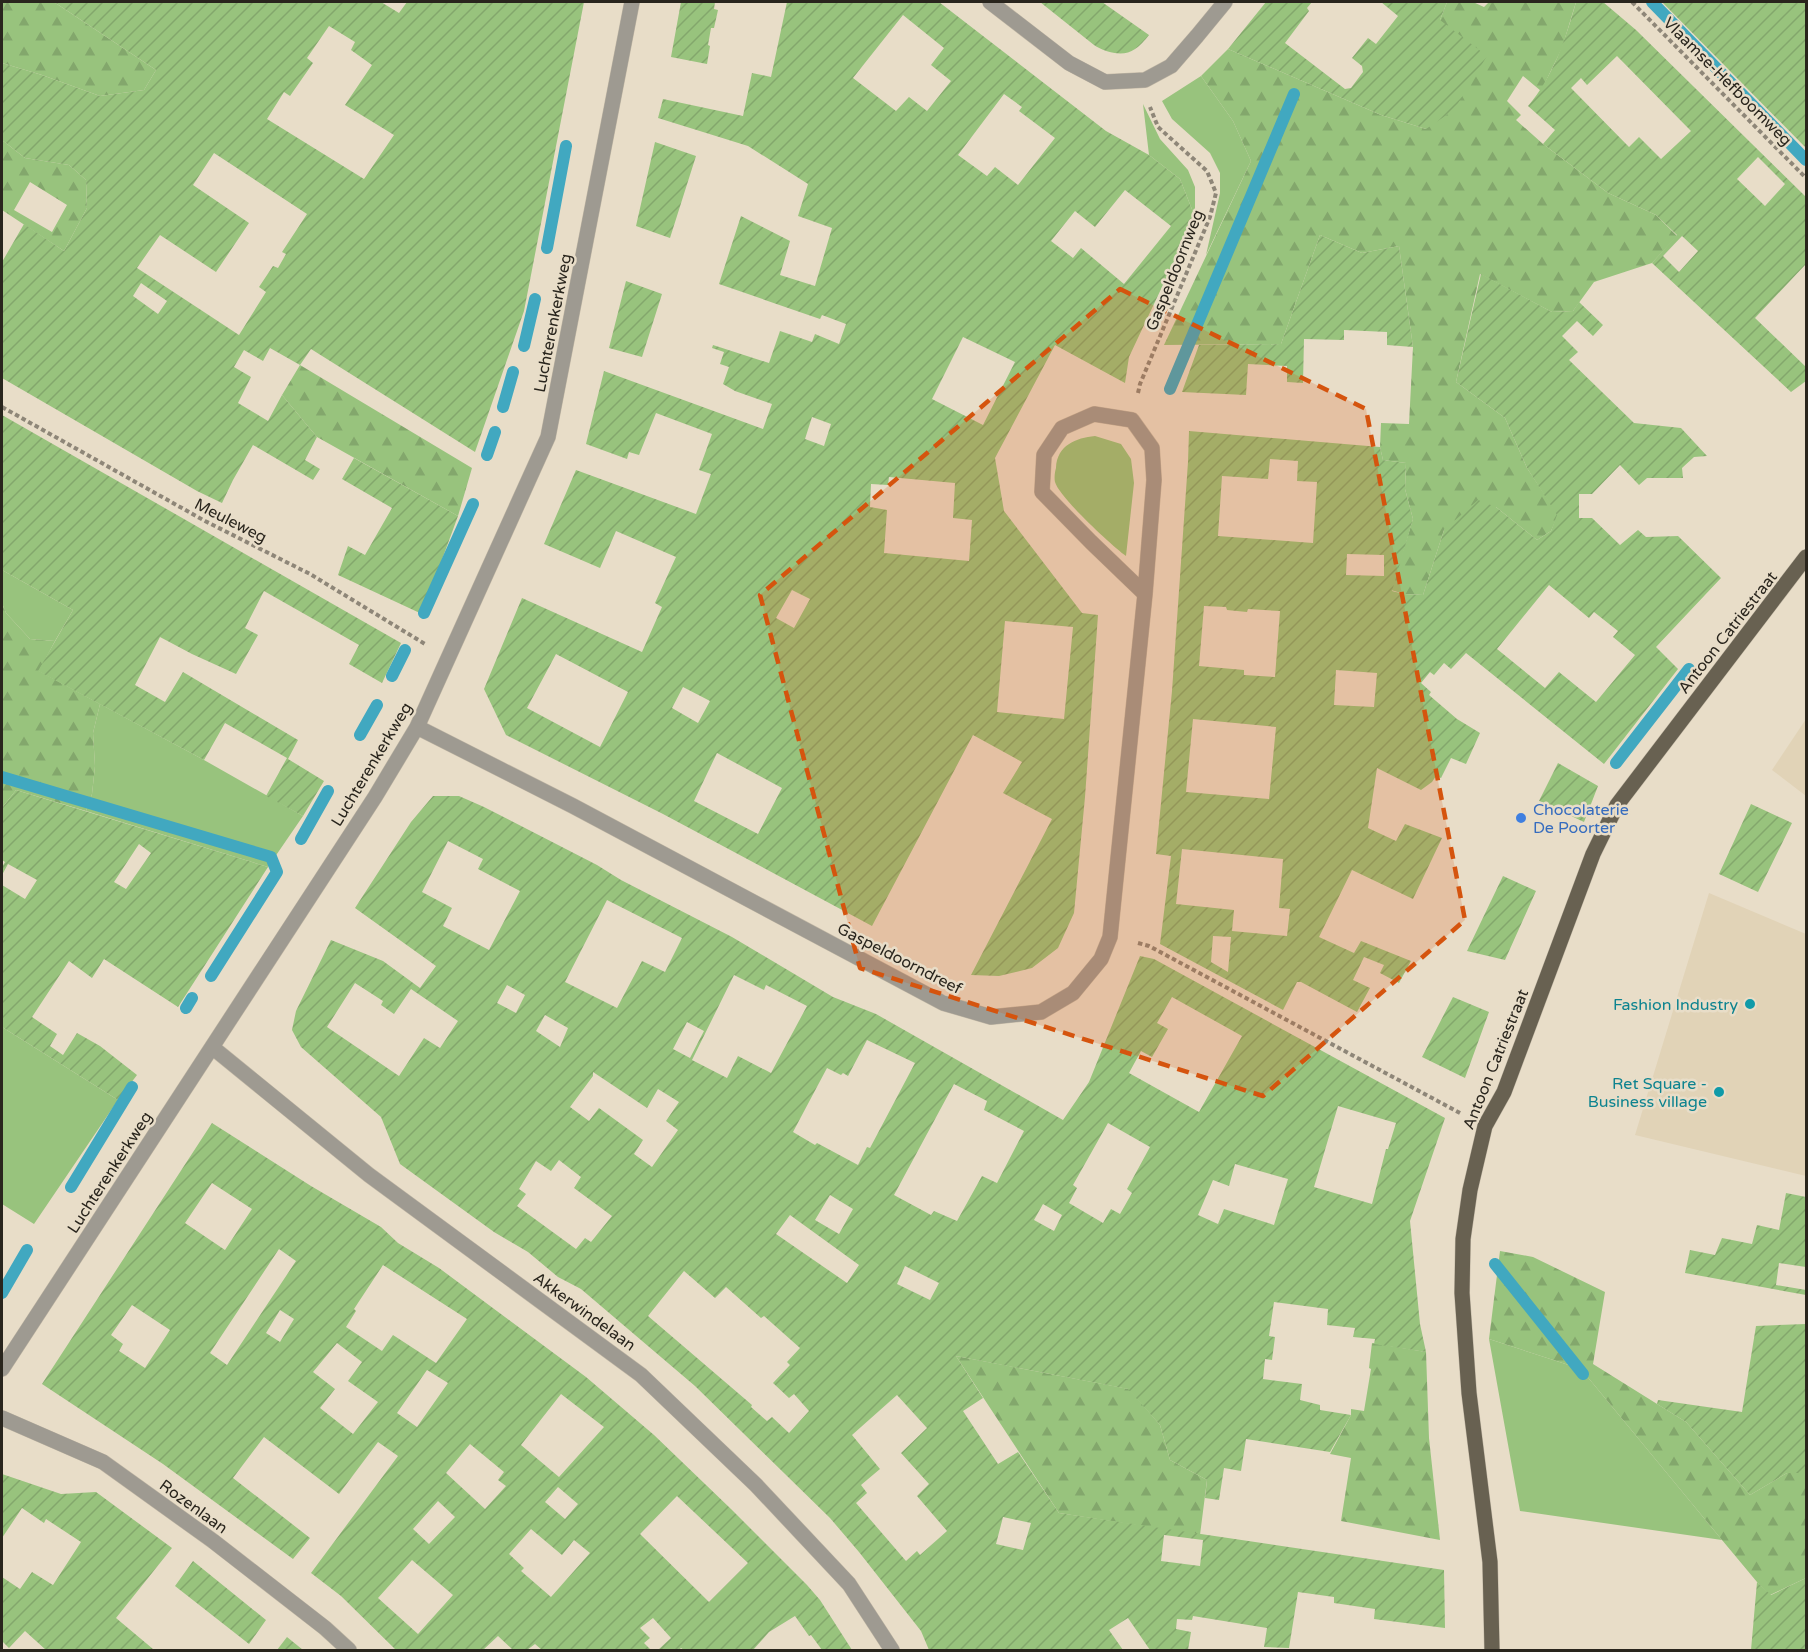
<svg xmlns="http://www.w3.org/2000/svg" width="1808" height="1652" font-family="'Varela Round',sans-serif">
<style>
.built{fill:#e1d3b7}
.grass{fill:#98c37d}
.forest{fill:url(#forest-firs);fill-rule:evenodd}
.garden{fill:url(#garden-furrows);fill-rule:evenodd}
.lines{fill:none;stroke-linecap:round;stroke-linejoin:round}
.stream{stroke:#41a8c0;stroke-width:12}
.minor-casing{stroke:#c2b8a6;stroke-width:16}
.major-casing{stroke:#c2b8a6;stroke-width:16}
.path{stroke:#8e8678;stroke-width:4;stroke-dasharray:4.5 3;stroke-linecap:butt}
.minor{stroke:#9e9a91;stroke-width:15}
.major{stroke:#686151;stroke-width:15}
.marked{fill:#d5540e;fill-opacity:0.2;stroke:#d5540e;stroke-width:4.5;stroke-dasharray:12 8;stroke-linejoin:round}
.shop-dot{fill:#3f7fe0;stroke:#e8ddc8;stroke-width:2}
.culture-dot{fill:#0f9aa8;stroke:#e8ddc8;stroke-width:2}
.labels{text-anchor:middle;stroke-width:5;stroke-linejoin:round;paint-order:stroke}
.street-label{font-size:16px;fill:#29251d;stroke:#e8ddc8}
.shop-label{font-size:16px;fill:#366cbe;stroke:#e8ddc8;text-anchor:start}
.culture-label{font-size:16px;fill:#0d838f;stroke:#e8ddc8;text-anchor:end}
</style>
<defs>
<pattern id="forest-firs" width="22" height="20" patternUnits="userSpaceOnUse" patternTransform="scale(1.5)"><rect width="22" height="20" fill="#98c37d"/><path d="M5 1l3.5 6h-7zM16 11l3.5 6h-7z" fill="#83a76c"/></pattern>
<pattern id="garden-furrows" width="10" height="10" patternUnits="userSpaceOnUse" patternTransform="scale(1.5)"><rect width="10" height="10" fill="#98c37d"/><path d="M-1 1l2-2M0 10L10 0M9 11l2-2" fill="none" stroke="#83a76c"/></pattern>
</defs>
<rect width="100%" height="100%" fill="#e8ddc8"/>
<path class="built" d="M1806,719V796L1772,770Z
M1709,893L1806,934V1176L1635,1135Z"/>
<path class="grass" d="M1201,76L1233,121L1251,161L1206,255L1220,193V173L1210,153L1172,119L1162,101Z
M1143,104L1160,139L1188,170L1195,187V217L1180,179L1149,155Z
M1095,436L1121,444L1131,459L1134,483L1126,556C1112,546 1059,497 1055,482C1054,478 1055,471 1056,468C1057,445 1076,438 1095,436Z
M2,570L73,610L55,641L30,639L6,613L2,603Z
M100,704L204,760L303,816L268,867L86,811L92,794L95,766L93,733Z
M2,1027L118,1100L34,1224L2,1204Z
M1489,1339L1581,1369L1722,1540L1520,1511Z"/>
<path class="forest" d="M2,2H54L156,70L144,90L100,96L42,75L2,63Z
M1447,2H1473L1484,7L1489,2H1576L1562,48L1541,91L1523,76L1507,101L1521,115L1516,120L1543,144L1608,193L1656,215L1677,236L1652,263L1594,282L1573,311L1552,312L1480,274L1456,382L1505,418L1527,468L1558,515L1551,531L1537,540L1496,507L1444,530L1423,595L1404,594L1391,590L1413,519L1405,489L1406,463L1383,460L1380,447L1381,423L1409,424L1413,347L1399,246L1362,253L1320,235L1281,344L1164,345L1251,161L1233,121L1201,76L1228,49L1381,115L1426,129L1440,20Z
M2,140L25,158L69,165L86,180L87,208L64,251L2,210ZM30,182L67,205L52,232L14,210Z
M300,365L472,468L458,516L317,437L282,395Z
M2,603L6,613L30,639L55,641L39,671L100,704L93,733L95,766L92,794L86,811L16,790L2,808Z
M1500,1251L1533,1257L1605,1292L1593,1364L1686,1422L1750,1495L1787,1473H1806V1578L1770,1595L1757,1582L1722,1540L1581,1369L1489,1339Z
M1372,1343L1426,1352L1429,1438L1440,1540L1341,1521L1351,1458L1330,1454L1351,1415V1409L1364,1411L1371,1369L1369,1368Z
M956,1356L1129,1389L1160,1425L1170,1460L1207,1480L1200,1535L1059,1513Z"/>
<path class="garden" d="M54,2H381L399,13L407,2H584L524,311L475,452L311,349L300,365L270,348L263,361L244,350L234,367L251,377L238,403L268,421L282,395L317,437L305,460L320,469L313,480L253,445L233,480L222,503L197,491L2,378V262L24,224L64,251L87,208L86,180L69,165L25,158L2,140V63L42,75L100,96L144,90L156,70ZM329,26L355,42L351,50L372,65L345,105L394,135L364,179L267,119L284,92L290,96L313,63L307,58ZM214,153L307,214L282,252L286,254L278,268L273,266L259,287L266,292L239,335L137,268L160,235L216,272L249,223L193,185ZM141,283L167,301L158,314L133,296Z
M681,2H715L714,9L718,10L714,28H711L708,45L710,46L707,64L671,57Z
M787,2H939L1106,131L1149,155L1180,179L1195,217L1129,357L1125,383L1055,345L995,458L1004,511L1082,613L1098,615L1085,797L1074,913L1058,948L1032,968L999,976L971,975L1052,819L1003,793L1022,762L973,735L872,926L663,814L506,735L484,689L522,598L642,652L662,607L655,603L676,557L616,531L600,568L544,544L576,470L696,514L711,474L699,470L712,434L656,413L639,455L629,452L627,459L586,444L604,371L763,429L772,404L735,391L723,384L729,367L720,364L724,352L712,348L713,345L769,363L780,331L812,342L815,334L839,344L846,324L822,315L820,319L719,284L741,216L790,241L780,275L815,286L832,228L798,216L808,184L748,146L658,118L663,99L743,116L752,73L771,77ZM903,15L944,48L931,65L951,81L927,111L909,97L896,111L853,78ZM1004,94L1022,107L1019,111L1055,138L1018,185L995,167L987,176L958,155ZM1125,190L1171,226L1124,284L1081,248L1073,258L1051,241L1075,211L1095,227ZM963,337L1015,362L983,425L932,399ZM812,417L831,424L824,446L805,439ZM889,477L955,483L953,518L972,520L969,561L884,553L887,510L870,507L871,484L888,485ZM792,590L810,599L794,628L776,618ZM1005,621L1073,627L1064,719L997,712ZM556,654L628,692L600,747L527,708ZM683,687L710,701L698,723L672,708ZM717,753L782,788L758,834L694,801Z
M1040,2H1102L1149,35C1145,40 1140,46 1135,49C1123,58 1105,52 1094,45Z
M1266,2H1312L1307,8L1309,11L1285,43L1345,89L1351,88L1363,72L1362,66L1352,58L1368,38L1376,44L1398,16L1381,2H1447L1440,20L1487,56L1454,110L1426,129L1381,115L1228,49Z
M1576,2H1603L1636,30L1806,197V264L1755,318L1806,367V381L1791,392L1652,263L1677,235L1656,215L1608,193L1543,144L1555,130L1528,106C1553,77 1566,38 1576,2ZM1617,56L1691,131L1661,159L1639,137L1629,147L1571,88L1581,78L1587,85ZM1758,157L1785,184L1765,206L1737,179ZM1682,236L1698,251L1679,272L1663,256Z
M1662,2H1806V148Z
M655,142L696,156L670,238L636,226Z
M1320,235L1362,253L1399,246L1413,347L1387,345V332L1344,330V340L1304,339L1303,383L1287,382V366L1248,364L1246,395L1182,392L1199,345L1281,344Z
M1481,274L1552,312L1573,311L1579,302L1603,325L1593,336L1577,321L1562,336L1578,352L1569,360L1634,423L1681,428L1707,456L1694,457L1682,468L1683,478H1647L1639,485L1620,465L1592,494H1579V518H1592L1620,545L1638,530L1646,537L1678,536L1721,578L1656,647L1678,669L1604,764L1466,653L1451,669L1444,663L1434,675L1430,672L1421,683L1431,692L1429,695L1457,719L1480,733L1466,764L1451,758L1441,778L1436,776L1432,782L1421,790L1377,768L1368,828L1396,841L1405,824L1442,838L1413,899L1352,870L1319,937L1354,953L1361,941L1411,961L1399,983L1380,973L1384,965L1364,957L1353,980L1370,988L1357,1012L1301,982H1297L1283,1010L1160,944L1171,856L1156,854L1172,691L1188,462L1189,431L1380,447L1383,460L1406,463L1405,489L1413,519L1392,591L1404,594L1423,595L1444,530L1478,500L1496,507L1537,540L1551,531L1557,515L1527,468L1505,418L1456,382ZM1270,459L1298,461L1297,481L1317,482L1313,543L1218,536L1222,476L1268,479ZM1347,554L1384,555V576L1346,575ZM1549,585L1589,618L1594,612L1618,631L1613,637L1635,655L1596,702L1559,672L1545,688L1497,649ZM1204,606L1226,607L1227,610L1247,612L1248,609L1280,611L1275,677L1244,675V670L1199,666ZM1336,670L1377,673L1374,707L1334,705ZM1193,719L1276,727L1269,799L1186,792ZM1182,849L1283,859L1279,908L1290,909L1287,936L1232,931L1234,910L1176,904ZM1213,936L1231,937L1228,972L1211,962Z
M626,281L662,294L642,357L609,348Z
M2,415L401,643L382,683L349,664L359,645L264,591L245,628L258,635L236,674L192,654L160,637L135,685L165,702L183,672L298,740L288,759L324,781L303,816L266,796L287,758L225,723L204,760L38,671L73,610L2,570Z
M354,458L458,516L422,614L338,575L348,546L365,555L392,508L342,479Z
M1558,763L1598,786L1584,822L1539,801Z
M16,790L268,867L178,1007L104,959L92,978L69,961L32,1017L57,1034L50,1046L63,1055L77,1033L100,1046L137,1075L118,1100L2,1027V885L25,899L37,880L8,864L2,875V867L5,862L2,860V808ZM139,844L151,853L126,889L114,882Z
M433,796H459L484,807L597,865L621,880L732,937L833,997L876,1014L1063,1120L1089,1082L1140,956L1154,959L1445,1118L1410,1221L1420,1324L1426,1352L1374,1344L1375,1339L1353,1337L1355,1328L1327,1325L1328,1309L1274,1302L1269,1336L1275,1337L1272,1360L1265,1359L1263,1379L1302,1384L1300,1400L1320,1405V1410L1351,1415L1330,1452L1246,1439L1241,1471L1224,1468L1219,1500L1205,1498L1207,1480L1170,1460L1160,1425L1128,1389L956,1356L983,1398L963,1411L998,1464L1018,1452L1059,1513L1444,1570L1445,1628L1374,1619L1375,1609L1334,1603V1597L1298,1592L1289,1648L1264,1647L1267,1628L1193,1616L1192,1620L1177,1619L1176,1629L1191,1632L1188,1650H1150L1128,1618L1109,1630L1123,1650H929L921,1631L859,1552L830,1518L695,1386L581,1289L558,1277L528,1252L494,1232L400,1164L381,1117L301,1047L292,1030L296,1011L331,940L383,961L420,988L436,966L355,908L411,822ZM448,841L483,859L478,869L520,891L489,950L443,926L452,908L422,892ZM607,900L682,938L665,972L642,961L617,1008L565,982ZM734,975L764,990L766,985L807,1006L771,1073L738,1056L727,1078L692,1060ZM355,983L383,1001L381,1005L394,1014L411,989L458,1021L440,1048L424,1038L399,1076L327,1027ZM507,985L525,995L516,1013L497,1003ZM1172,997L1242,1036L1199,1112L1129,1073L1141,1051L1152,1057L1168,1029L1157,1023ZM545,1015L568,1028L560,1047L536,1031ZM687,1022L704,1031L690,1058L673,1049ZM867,1040L915,1063L870,1148L867,1147L858,1165L817,1143L815,1145L793,1132L827,1068L841,1075L843,1073L848,1076ZM593,1072L647,1108L658,1089L679,1102L666,1121L678,1130L652,1167L634,1154L643,1140L599,1108L589,1121L570,1107L593,1076ZM954,1084L987,1101L984,1110L1024,1131L997,1183L982,1176L957,1221L934,1211L931,1215L894,1195ZM1338,1106L1396,1123L1388,1149H1386L1372,1204L1314,1187ZM1108,1123L1150,1147L1127,1189L1132,1193L1120,1214L1111,1209L1103,1223L1069,1203L1077,1188L1073,1185ZM559,1160L581,1177L574,1188L612,1216L591,1242L585,1238L576,1249L517,1206L526,1194L519,1189L536,1161L551,1171ZM1235,1164L1288,1179L1274,1225L1224,1209L1218,1224L1198,1215L1213,1180L1229,1186ZM830,1195L853,1209L839,1234L815,1220ZM1043,1204L1062,1215L1054,1231L1034,1220ZM790,1215L859,1265L847,1283L776,1234ZM905,1266L939,1283L930,1300L897,1284ZM684,1271L715,1298L726,1287L761,1318L764,1316L800,1348L787,1362L790,1365L773,1383L789,1398L794,1394L809,1411L789,1433L772,1417L767,1421L751,1407L752,1405L648,1316ZM897,1395L927,1428L901,1453L929,1484L917,1496L947,1531L920,1555L917,1551L906,1561L856,1503L867,1493L861,1485L880,1469L852,1435ZM1003,1517L1031,1523L1023,1550L996,1544ZM1164,1535L1203,1540L1200,1566L1161,1561Z
M1751,804L1792,823L1758,892L1719,874Z
M1503,876L1536,891L1505,960L1467,951Z
M1453,997L1489,1012L1465,1078L1422,1057Z
M212,1123L311,1186L381,1227L398,1243L439,1268L586,1377L654,1435L731,1509L807,1585L820,1600L852,1650H822L811,1635L809,1636L795,1616L769,1632L753,1650H684L681,1648L679,1650H658L671,1638L653,1618L640,1628L650,1638L644,1643L651,1650H542L535,1644L527,1650H513L498,1636L483,1650H396L341,1596L311,1573L398,1456L378,1442L339,1494L264,1437L233,1478L310,1538L293,1559L163,1464L42,1384ZM212,1183L252,1209L225,1250L185,1223ZM279,1249L296,1261L227,1365L210,1353ZM383,1265L467,1319L436,1363L393,1335L382,1351L346,1327L356,1311L354,1309ZM132,1305L170,1330L145,1368L119,1351L123,1344L111,1335ZM280,1310L294,1319L280,1342L266,1333ZM337,1343L362,1362L348,1381L378,1402L353,1434L320,1408L335,1389L313,1372ZM427,1370L448,1383L417,1427L397,1413ZM561,1394L604,1427L559,1477L521,1445ZM470,1444L504,1472L498,1480L506,1486L485,1509L446,1473ZM558,1487L578,1504L565,1519L545,1502ZM677,1496L748,1563L709,1602L640,1534ZM438,1501L455,1517L429,1544L413,1529ZM531,1529L562,1555L574,1540L590,1553L551,1597L521,1571L524,1568L509,1554ZM412,1560L453,1595L418,1634L378,1598Z
M1786,1193L1806,1197V1267L1779,1263L1776,1285L1806,1290V1295L1685,1273L1690,1250L1715,1255L1722,1238L1752,1244L1757,1225L1779,1230Z
M1806,1324V1473H1787L1750,1495L1686,1422L1657,1404L1658,1400L1742,1412L1756,1326Z
M2,1474L61,1494L96,1492L172,1548L116,1618L153,1649L152,1650H46L25,1631L9,1648L2,1641V1577L20,1589L32,1572L53,1585L81,1542L46,1519L44,1523L22,1508L2,1538Z
M193,1561L266,1620L249,1644L175,1586Z
M1806,1578V1650H1751L1757,1582L1771,1595Z
M287,1637L303,1650H277Z"/>
<g class="lines">
<path class="stream" d="M1652,2L1806,160
M547,248L566,146
M524,346L535,299
M1170,389L1294,94
M503,407L513,372
M487,455L495,432
M424,613L473,504
M392,676L405,650
M360,735L377,705
M1616,763L1689,669
M2,777L271,857L277,872L211,976
M301,839L328,791
M186,1008L192,998
M71,1187L132,1087
M1495,1264L1583,1374
M2,1293L27,1250"/>
<defs>
<path id="minor" d="M990,2L1069,63L1105,82L1145,80L1171,66L1197,36L1225,2
M417,727L573,806L943,1003L991,1017L1041,1012L1073,993L1101,959L1110,937L1145,594L1154,480L1152,448L1132,420L1094,414L1062,428L1044,455L1042,492L1091,542L1145,594
M212,1047L369,1175L641,1375L756,1485L849,1584L892,1650
M2,1369L375,797L417,727L548,437L632,2
M2,1418L103,1462L213,1541L325,1628L349,1650"/>
<path id="major" d="M1492,1650L1490,1562L1469,1393L1462,1293L1463,1239L1470,1190L1485,1126L1504,1092L1593,854L1617,805L1806,557"/>
</defs>
<use href="#minor" class="minor-casing"/>
<use href="#major" class="major-casing"/>
<path class="path" d="M1632,2L1806,178
M1138,393L1140,384L1210,217L1216,193L1207,171L1158,127L1150,107
M2,407L205,521L310,574L425,644
M1138,943L1149,946L1460,1113"/>
<use href="#minor" class="minor"/>
<use href="#major" class="major"/>
</g>
<path class="marked" d="M1120,289L1366,409L1465,920L1263,1096L860,968L760,595Z"/>
<circle class="shop-dot" cx="1521" cy="818" r="6"/>
<g class="culture-dot">
<circle cx="1750" cy="1004" r="6"/>
<circle cx="1719" cy="1092" r="6"/>
</g>
<g class="labels">
<g class="street-label">
<text transform="translate(1728 81) rotate(45)" y="6">Vlaamse-Hefboomweg</text>
<text transform="translate(1174 270) rotate(-68)" y="6">Gaspeldoornweg</text>
<text transform="translate(552 323) rotate(-79)" y="6">Luchterenkerkweg</text>
<text transform="translate(231 520) rotate(27)" y="6">Meuleweg</text>
<text transform="translate(1727 632) rotate(-52)" y="6">Antoon Catriestraat</text>
<text transform="translate(371 764) rotate(-59)" y="6">Luchterenkerkweg</text>
<text transform="translate(900 958) rotate(27)" y="6">Gaspeldoorndreef</text>
<text transform="translate(1495 1059) rotate(-68)" y="6">Antoon Catriestraat</text>
<text transform="translate(109 1172) rotate(-57)" y="6">Luchterenkerkweg</text>
<text transform="translate(585 1311) rotate(36)" y="6">Akkerwindelaan</text>
<text transform="translate(194 1506) rotate(36)" y="6">Rozenlaan</text>
</g>
<g class="shop-label">
<text x="1533" y="815">Chocolaterie<tspan x="1533" dy="18">De Poorter</tspan></text>
</g>
<g class="culture-label">
<text x="1738" y="1010">Fashion Industry</text>
<text x="1707" y="1089">Ret Square -<tspan x="1707" dy="18">Business village</tspan></text>
</g>
</g>
<rect width="1808" height="1652" fill="none" stroke="#29251d" stroke-width="6"/>
</svg>
